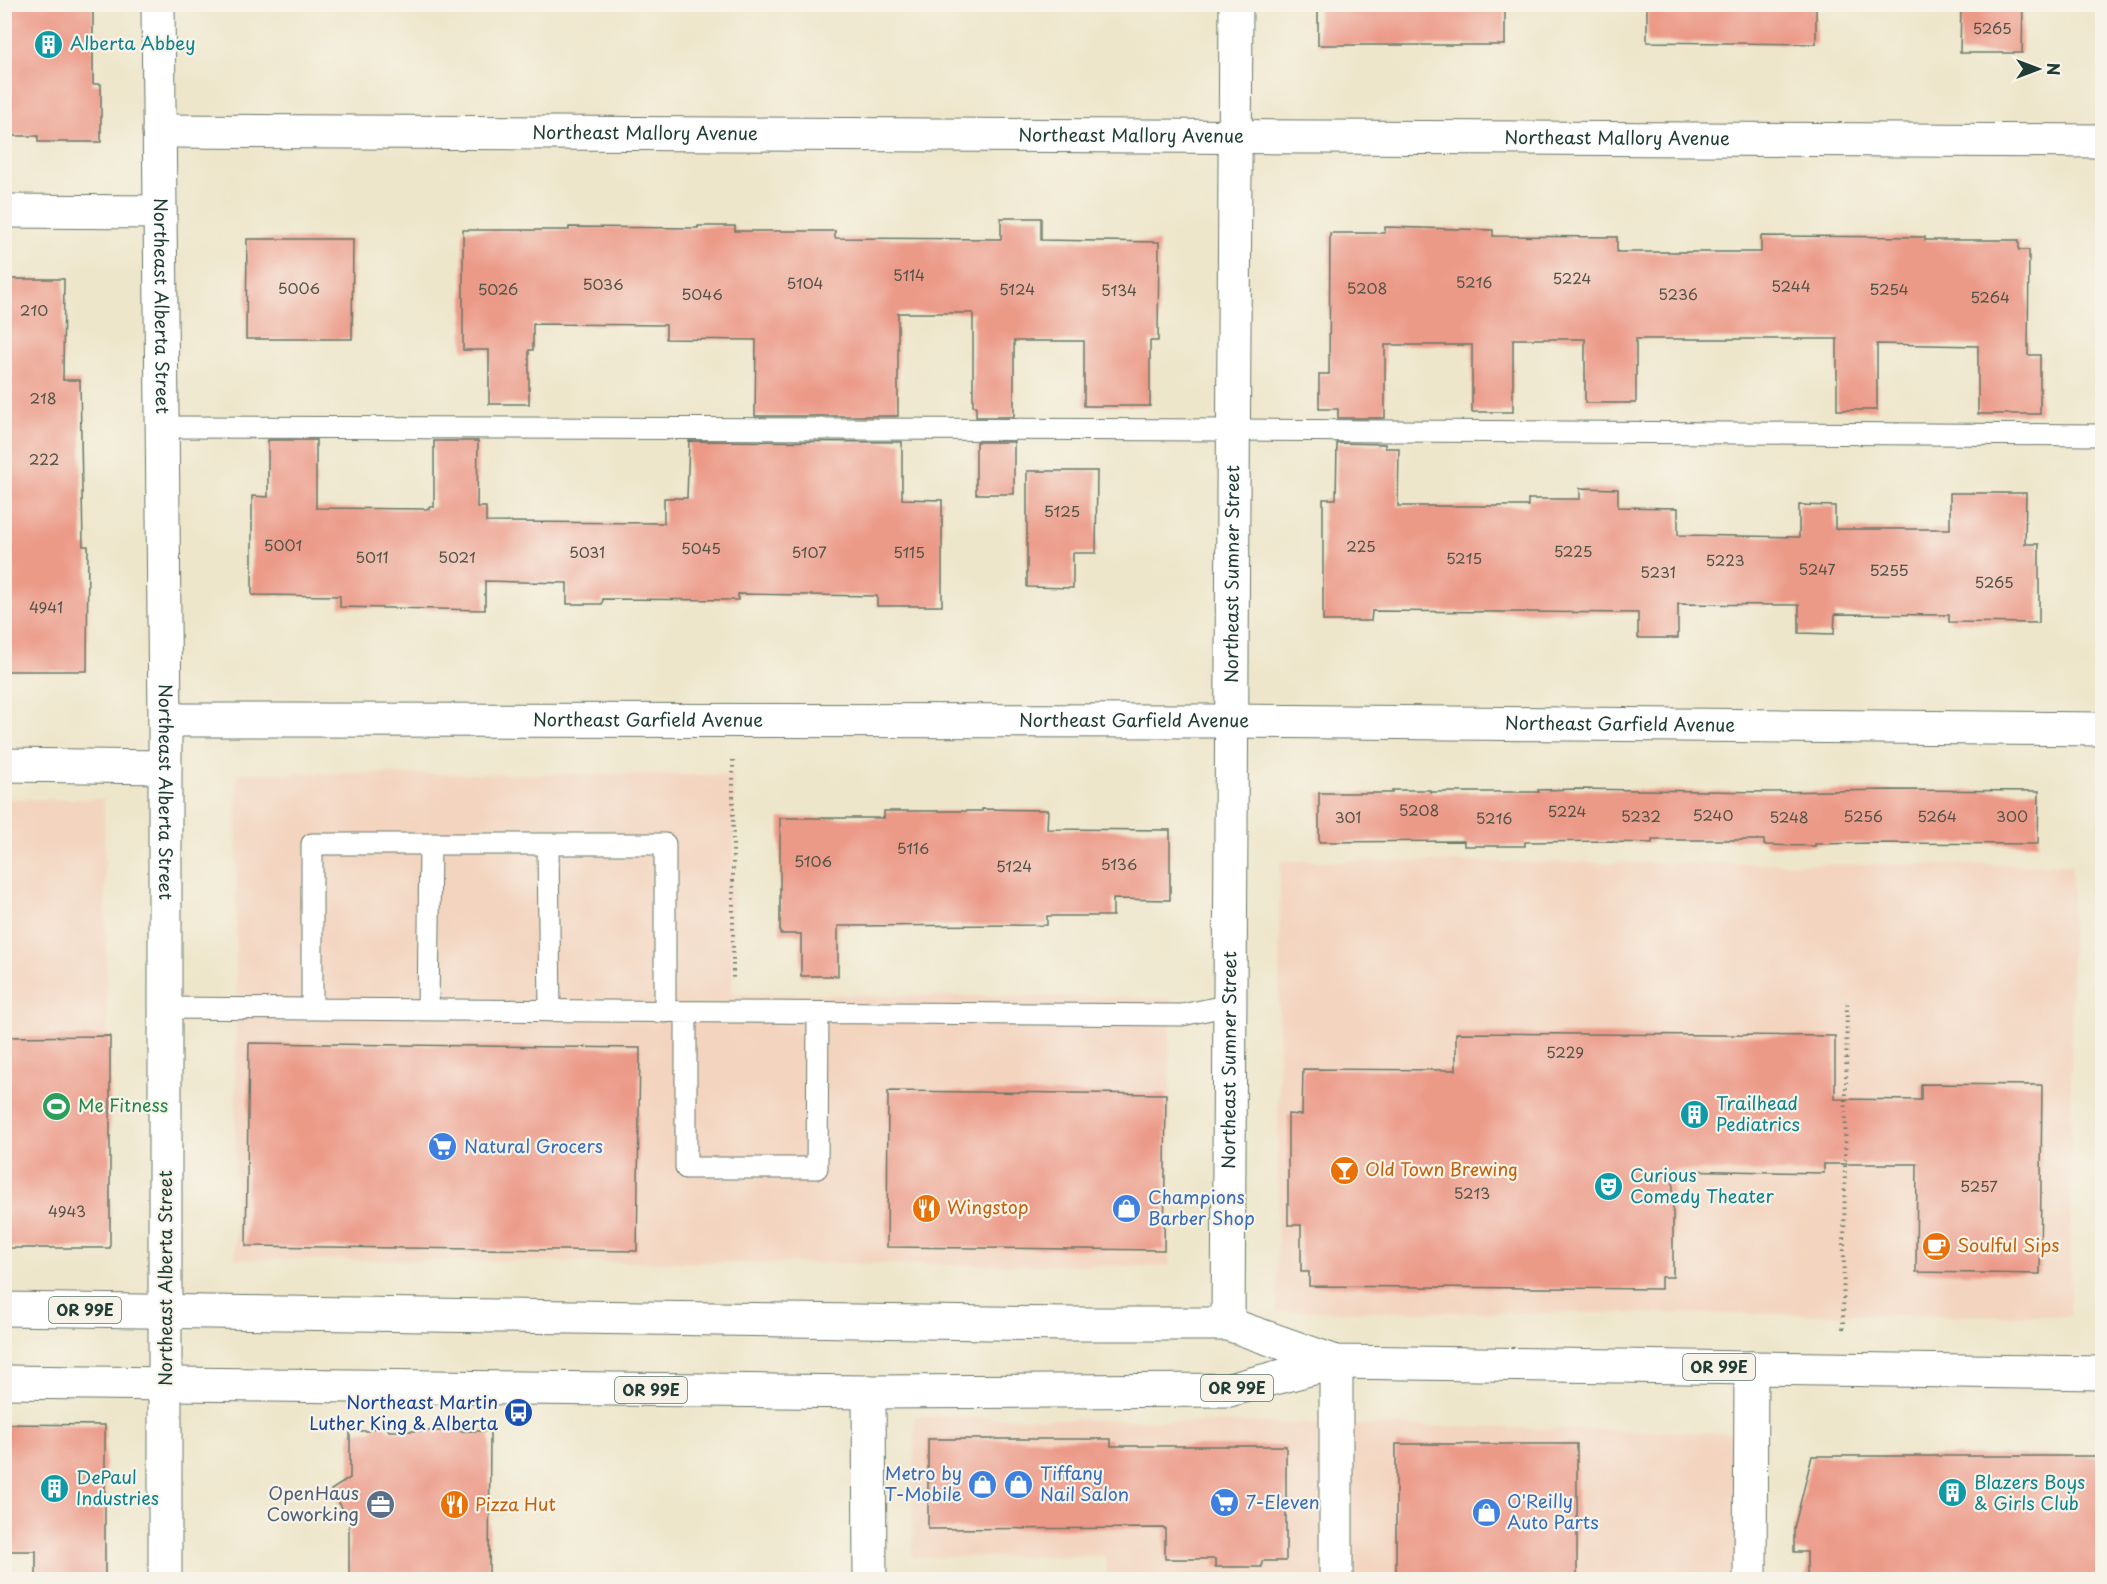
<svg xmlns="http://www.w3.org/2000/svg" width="2107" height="1584" font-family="'Playpen Sans',sans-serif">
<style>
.built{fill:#f3d4bf}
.building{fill:#ec9a88}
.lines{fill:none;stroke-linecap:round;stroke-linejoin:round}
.service-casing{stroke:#677869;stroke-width:23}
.minor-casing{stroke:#677869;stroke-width:35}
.tertiary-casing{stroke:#677869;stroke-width:35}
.primary-casing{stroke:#677869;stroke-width:35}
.path{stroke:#677869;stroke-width:4;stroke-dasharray:1.5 4.5;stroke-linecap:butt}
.service{stroke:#fff;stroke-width:21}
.minor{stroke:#fff;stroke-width:33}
.tertiary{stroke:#fff;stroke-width:33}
.primary{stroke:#fff;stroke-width:33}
.labels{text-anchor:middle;stroke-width:4.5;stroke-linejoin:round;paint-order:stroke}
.number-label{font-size:15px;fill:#525449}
.shield{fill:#f7f3e8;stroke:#60746a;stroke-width:1.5}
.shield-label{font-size:16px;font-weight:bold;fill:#1f3d34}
.culture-label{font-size:18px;fill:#0d838f;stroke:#f7f3e8;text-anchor:start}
.street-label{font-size:18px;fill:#1f3d34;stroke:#f7f3e8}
.leisure-label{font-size:18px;fill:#27864d;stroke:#f7f3e8;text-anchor:start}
.shop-label{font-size:18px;fill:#366cbe;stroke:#f7f3e8;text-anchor:start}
.food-label{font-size:18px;fill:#c56008;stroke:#f7f3e8;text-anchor:start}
.transit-label{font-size:18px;fill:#164399;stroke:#f7f3e8;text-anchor:end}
.service-label{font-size:18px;fill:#4e5e75;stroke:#f7f3e8;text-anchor:end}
</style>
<rect width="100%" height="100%" fill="#f7f3e8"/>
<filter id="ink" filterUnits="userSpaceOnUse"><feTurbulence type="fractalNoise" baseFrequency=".0167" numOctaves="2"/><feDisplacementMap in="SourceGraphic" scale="12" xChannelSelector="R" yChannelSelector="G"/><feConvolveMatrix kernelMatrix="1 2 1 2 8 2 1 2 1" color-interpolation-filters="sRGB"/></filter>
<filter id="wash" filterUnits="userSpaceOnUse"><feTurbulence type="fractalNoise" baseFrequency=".008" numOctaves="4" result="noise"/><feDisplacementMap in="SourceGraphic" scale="24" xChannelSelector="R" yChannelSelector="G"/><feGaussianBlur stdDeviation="1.35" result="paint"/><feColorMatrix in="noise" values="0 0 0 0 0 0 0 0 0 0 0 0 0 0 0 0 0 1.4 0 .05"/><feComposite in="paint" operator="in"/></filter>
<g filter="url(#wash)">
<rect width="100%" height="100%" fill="#eee6cb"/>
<path class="built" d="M237,773L734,775L732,994L1170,998V1266L235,1259Z
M5,799H104L110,1248H5Z
M1280,861L2072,865L2070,1316L1277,1311Z
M915,1416L1745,1433V1579L1107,1580L1105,1556L912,1557Z"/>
<g id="blocks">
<path class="building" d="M4,4H93V84H101V142H38V136H4Z
M1318,4H1505V45H1318Z
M1647,4H1816V44L1647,42Z
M1961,4H2023L2022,53H1960Z
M1001,218H1041V240L1159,242L1158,341H1150V406H1084V341H1014V417H976V406H973V313H898V416H755L756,340L666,339V325L533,324V350H529V404H489V350H463V230H569V227L698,228V226H735V231H835V238L1001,239Z
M1385,227L1493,230V236L1617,237V252H1761V236L1925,237V240H2019V250H2029L2028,355H2040V414H1978V346L1877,344V410H1837V339H1636V403H1585V339H1513V412H1472V345H1385V418H1338V409H1319V374H1329L1330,233H1385Z
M247,239H353L352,339H246Z
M4,279H64L63,380H80L83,546H88L87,671H4Z
M268,440H316V508L429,509V507H434V441H478L477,507H486V522L664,523V498H687L689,441L902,442V499L942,500V606H877V596L738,594V600L603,599L602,604H567V583L485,581V610L340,607V596L252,595V496L268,497Z
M976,442H1014V494H976Z
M1337,443L1385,444V448H1399L1398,506H1528V499H1580V488L1618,489V507L1678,508V535L1799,537V505L1835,506V529H1950V493H2026L2025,544H2039V623L1949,622V615L1835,614L1834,634L1799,633V605L1678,604V638H1638V613L1372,611L1371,621H1323V499H1336Z
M1027,471H1097L1096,553H1073V588L1027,587Z
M1579,789L1764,792L1890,790L2039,791L2038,844L1875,843L1815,844V846L1764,845V840H1652V843L1613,842V841L1525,842V846H1464V841L1319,842V793H1392V790H1430V792H1539L1538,790Z
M982,809L1048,810L1047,829L1170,830V900L1113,899V916H1047V925L838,926V976H801V934H780V818H884V811H982Z
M1456,1033L1835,1036V1099L1921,1100V1084L2042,1085L2040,1274L1916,1272L1917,1164H1824V1173L1673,1170V1277H1661V1289L1309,1286V1272H1301V1225H1288V1114L1302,1115L1303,1069L1456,1070Z
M110,1036V1248H4V1037Z
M249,1043L640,1048L637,1251L246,1246Z
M888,1091L1166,1094L1164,1250L887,1247Z
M384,1422L389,1431H490L489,1580H349V1519L331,1490L350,1478V1431H369Z
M4,1424L105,1425V1579H36V1551H4Z
M928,1439H1111V1446H1286V1561H1262V1567H1215V1559H1165V1528L928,1529Z
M1396,1444H1577V1580H1396Z
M1812,1456H2103V1580H1807V1552H1794V1528Z"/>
</g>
</g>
<g filter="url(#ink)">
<use href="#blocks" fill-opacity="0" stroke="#677869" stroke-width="1.5"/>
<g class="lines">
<defs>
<path id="service" d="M162,427L1234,430L2102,435
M548,844L550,1011
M165,1008L1182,1015L1230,1005
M312,1009V844H665V1012
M428,1010L430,844
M686,1012V1168H817L818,1013"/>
<g id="minor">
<path id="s1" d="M159,131L2102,141"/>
<path d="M4,211L160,212"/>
<path id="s2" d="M165,720L1232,721L2102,729"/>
<path d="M4,765L165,767"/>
<path id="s3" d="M1228,1324L1236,4"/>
<path d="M1336,1362V1580"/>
<path d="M869,1392L870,1580"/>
<path d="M1750,1580L1751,1368"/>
</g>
<g id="tertiary">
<path id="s4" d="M158,4L165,720V1580"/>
</g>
<path id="primary" d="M4,1309L1067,1324H1228L1336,1362
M4,1382L869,1392L1229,1390L1336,1362L2102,1373"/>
</defs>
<use href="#service" class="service-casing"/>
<use href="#minor" class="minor-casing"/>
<use href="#tertiary" class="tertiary-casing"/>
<use href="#primary" class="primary-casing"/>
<path class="path" d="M733,760V978
M1843,1329L1847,1000"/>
<use href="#service" class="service"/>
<use href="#minor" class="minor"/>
<use href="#tertiary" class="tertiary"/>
<use href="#primary" class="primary"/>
</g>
</g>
<defs>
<symbol id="building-disc" viewBox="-11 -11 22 22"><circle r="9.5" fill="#0f9aa8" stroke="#f7f3e8"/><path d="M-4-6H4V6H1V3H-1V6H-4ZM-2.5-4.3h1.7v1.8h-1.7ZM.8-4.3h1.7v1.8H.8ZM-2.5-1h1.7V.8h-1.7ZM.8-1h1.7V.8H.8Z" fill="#fff"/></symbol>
<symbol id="stadium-disc" viewBox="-11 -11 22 22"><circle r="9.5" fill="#2e9e5b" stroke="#f7f3e8"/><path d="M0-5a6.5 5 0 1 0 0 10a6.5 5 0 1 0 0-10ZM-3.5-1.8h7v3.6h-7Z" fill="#fff"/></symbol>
<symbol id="supermarket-disc" viewBox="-11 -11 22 22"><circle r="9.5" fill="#3f7fe0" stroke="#f7f3e8"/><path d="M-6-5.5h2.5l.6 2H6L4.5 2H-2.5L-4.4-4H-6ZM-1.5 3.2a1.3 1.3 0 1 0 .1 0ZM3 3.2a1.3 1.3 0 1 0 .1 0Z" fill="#fff"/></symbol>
<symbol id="bar-disc" viewBox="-11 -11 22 22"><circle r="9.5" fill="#e8710a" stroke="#f7f3e8"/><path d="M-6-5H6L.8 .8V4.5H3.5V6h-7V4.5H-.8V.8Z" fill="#fff"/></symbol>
<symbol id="theatre-disc" viewBox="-11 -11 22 22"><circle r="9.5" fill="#0f9aa8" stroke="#f7f3e8"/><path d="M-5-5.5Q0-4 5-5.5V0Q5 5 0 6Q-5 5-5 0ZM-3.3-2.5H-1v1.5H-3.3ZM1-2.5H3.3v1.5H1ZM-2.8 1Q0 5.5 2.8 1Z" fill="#fff"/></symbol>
<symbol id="restaurant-disc" viewBox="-11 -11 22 22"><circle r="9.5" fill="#e8710a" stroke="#f7f3e8"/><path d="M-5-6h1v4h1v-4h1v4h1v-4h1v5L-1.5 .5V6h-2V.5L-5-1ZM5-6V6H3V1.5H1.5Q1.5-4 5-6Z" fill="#fff"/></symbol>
<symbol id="shop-disc" viewBox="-11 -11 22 22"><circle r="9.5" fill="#3f7fe0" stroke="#f7f3e8"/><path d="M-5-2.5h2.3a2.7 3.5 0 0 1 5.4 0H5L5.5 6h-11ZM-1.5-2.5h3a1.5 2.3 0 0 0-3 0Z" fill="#fff"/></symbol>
<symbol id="cafe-disc" viewBox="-11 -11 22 22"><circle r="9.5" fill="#e8710a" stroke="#f7f3e8"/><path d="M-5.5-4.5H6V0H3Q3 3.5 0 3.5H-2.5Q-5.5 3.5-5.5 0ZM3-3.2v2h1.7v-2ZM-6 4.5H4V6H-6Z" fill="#fff"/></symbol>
<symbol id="bus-disc" viewBox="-11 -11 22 22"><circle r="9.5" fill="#1a4fb4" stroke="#f7f3e8"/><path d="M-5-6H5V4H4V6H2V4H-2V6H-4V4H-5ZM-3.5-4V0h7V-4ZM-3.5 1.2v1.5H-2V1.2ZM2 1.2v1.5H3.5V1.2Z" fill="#fff"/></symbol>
<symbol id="office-disc" viewBox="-11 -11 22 22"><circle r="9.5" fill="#5c6f8a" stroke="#f7f3e8"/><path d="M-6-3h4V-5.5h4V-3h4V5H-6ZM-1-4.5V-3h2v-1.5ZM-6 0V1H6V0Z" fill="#fff"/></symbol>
</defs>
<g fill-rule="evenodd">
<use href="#building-disc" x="32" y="28" width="33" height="33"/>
<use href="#stadium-disc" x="40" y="1090" width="33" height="33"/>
<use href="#building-disc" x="1678" y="1098" width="33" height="33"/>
<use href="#supermarket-disc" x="426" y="1130" width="33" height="33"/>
<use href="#bar-disc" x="1328" y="1154" width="33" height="33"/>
<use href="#theatre-disc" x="1592" y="1170" width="33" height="33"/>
<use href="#restaurant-disc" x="910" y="1192" width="33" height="33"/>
<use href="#shop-disc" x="1110" y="1192" width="33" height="33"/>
<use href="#cafe-disc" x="1920" y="1230" width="33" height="33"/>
<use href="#bus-disc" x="502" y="1396" width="33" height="33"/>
<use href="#shop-disc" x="966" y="1468" width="33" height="33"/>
<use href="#shop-disc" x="1002" y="1468" width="33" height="33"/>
<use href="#building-disc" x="38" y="1472" width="33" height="33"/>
<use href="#building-disc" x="1936" y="1476" width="33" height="33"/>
<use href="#supermarket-disc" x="1208" y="1486" width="33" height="33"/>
<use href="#office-disc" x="364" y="1488" width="33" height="33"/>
<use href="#restaurant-disc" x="438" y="1488" width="33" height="33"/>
<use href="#shop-disc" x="1470" y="1496" width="33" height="33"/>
</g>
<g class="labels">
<g class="number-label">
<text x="1992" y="34">5265</text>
<text x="909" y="281">5114</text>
<text x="1572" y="284">5224</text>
<text x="1474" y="288">5216</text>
<text x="805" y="289">5104</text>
<text x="603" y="290">5036</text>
<text x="1791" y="292">5244</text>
<text x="299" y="294">5006</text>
<text x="1367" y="294">5208</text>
<text x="498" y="295">5026</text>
<text x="1017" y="295">5124</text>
<text x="1889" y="295">5254</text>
<text x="1119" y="296">5134</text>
<text x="702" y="300">5046</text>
<text x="1678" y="300">5236</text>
<text x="1990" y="303">5264</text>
<text x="34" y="316">210</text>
<text x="43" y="404">218</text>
<text x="44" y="465">222</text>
<text x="1062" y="517">5125</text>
<text x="283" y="551">5001</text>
<text x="1361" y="552">225</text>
<text x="701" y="554">5045</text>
<text x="1573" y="557">5225</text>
<text x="587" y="558">5031</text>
<text x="809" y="558">5107</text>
<text x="909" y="558">5115</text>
<text x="372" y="563">5011</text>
<text x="457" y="563">5021</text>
<text x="1464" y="564">5215</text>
<text x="1725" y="566">5223</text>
<text x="1817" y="575">5247</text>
<text x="1889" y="576">5255</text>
<text x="1658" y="578">5231</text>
<text x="1994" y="588">5265</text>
<text x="46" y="613">4941</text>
<text x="1419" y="816">5208</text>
<text x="1567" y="817">5224</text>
<text x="1713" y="821">5240</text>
<text x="1641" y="822">5232</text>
<text x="1863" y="822">5256</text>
<text x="1937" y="822">5264</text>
<text x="2012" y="822">300</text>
<text x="1348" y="823">301</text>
<text x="1789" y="823">5248</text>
<text x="1494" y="824">5216</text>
<text x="913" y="854">5116</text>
<text x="813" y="867">5106</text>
<text x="1119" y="870">5136</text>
<text x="1014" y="872">5124</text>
<text x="1565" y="1058">5229</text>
<text x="1979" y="1192">5257</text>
<text x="1472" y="1199">5213</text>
<text x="67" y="1217">4943</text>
</g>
<g class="shield">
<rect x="49" y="1297" width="72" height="26" rx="4.5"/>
<rect x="1683" y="1354" width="72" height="26" rx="4.5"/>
<rect x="1201" y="1375" width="72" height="26" rx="4.5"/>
<rect x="615" y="1377" width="72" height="26" rx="4.5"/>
</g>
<g class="shield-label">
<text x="85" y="1316">OR 99E</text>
<text x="1719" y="1373">OR 99E</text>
<text x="1237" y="1394">OR 99E</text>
<text x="651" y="1396">OR 99E</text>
</g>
<g class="culture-label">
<text x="70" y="50">Alberta Abbey</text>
<text x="1716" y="1110">Trailhead<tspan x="1716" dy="21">Pediatrics</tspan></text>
<text x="1630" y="1182">Curious<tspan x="1630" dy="21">Comedy Theater</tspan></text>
<text x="76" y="1484">DePaul<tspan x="76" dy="21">Industries</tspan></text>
<text x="1974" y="1489">Blazers Boys<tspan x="1974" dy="21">&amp; Girls Club</tspan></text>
</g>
<g class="street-label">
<text dy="6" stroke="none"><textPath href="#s1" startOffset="486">Northeast Mallory Avenue</textPath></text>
<text dy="6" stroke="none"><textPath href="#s1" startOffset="972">Northeast Mallory Avenue</textPath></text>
<text dy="6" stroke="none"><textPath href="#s1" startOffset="1458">Northeast Mallory Avenue</textPath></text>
<text dy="6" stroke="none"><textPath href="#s4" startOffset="302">Northeast Alberta Street</textPath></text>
<text dy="6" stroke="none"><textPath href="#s3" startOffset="750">Northeast Sumner Street</textPath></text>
<text dy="6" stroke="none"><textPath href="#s2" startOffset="483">Northeast Garfield Avenue</textPath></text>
<text dy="6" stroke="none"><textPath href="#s2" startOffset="969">Northeast Garfield Avenue</textPath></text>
<text dy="6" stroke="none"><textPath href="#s2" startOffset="1455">Northeast Garfield Avenue</textPath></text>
<text dy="6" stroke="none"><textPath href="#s4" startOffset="788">Northeast Alberta Street</textPath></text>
<text dy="6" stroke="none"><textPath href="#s3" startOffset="264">Northeast Sumner Street</textPath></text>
<text transform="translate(166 1278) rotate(-90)" y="6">Northeast Alberta Street</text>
</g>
<g class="leisure-label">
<text x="78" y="1112">Me Fitness</text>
</g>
<g class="shop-label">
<text x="464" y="1153">Natural Grocers</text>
<text x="1148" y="1204">Champions<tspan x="1148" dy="21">Barber Shop</tspan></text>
<text x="962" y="1480" text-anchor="end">Metro by<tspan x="962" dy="21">T-Mobile</tspan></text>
<text x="1040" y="1480">Tiffany<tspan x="1040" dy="21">Nail Salon</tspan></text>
<text x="1507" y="1508">O'Reilly<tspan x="1507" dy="21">Auto Parts</tspan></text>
<text x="1246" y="1509">7-Eleven</text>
</g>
<g class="food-label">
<text x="1365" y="1176">Old Town Brewing</text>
<text x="947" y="1214">Wingstop</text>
<text x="1957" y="1252">Soulful Sips</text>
<text x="475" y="1511">Pizza Hut</text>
</g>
<g class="transit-label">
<text x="498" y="1409">Northeast Martin<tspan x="498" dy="21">Luther King &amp; Alberta</tspan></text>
</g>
<g class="service-label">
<text x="359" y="1500">OpenHaus<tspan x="359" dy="21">Coworking</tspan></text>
</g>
</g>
<rect width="2107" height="1584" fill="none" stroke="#f7f3e8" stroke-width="24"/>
<g transform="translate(2038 69) rotate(90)" stroke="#f7f3e8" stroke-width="4.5" paint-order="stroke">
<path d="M0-4.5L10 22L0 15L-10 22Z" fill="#1f3d34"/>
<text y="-9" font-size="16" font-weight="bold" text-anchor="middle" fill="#1f3d34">N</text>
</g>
</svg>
